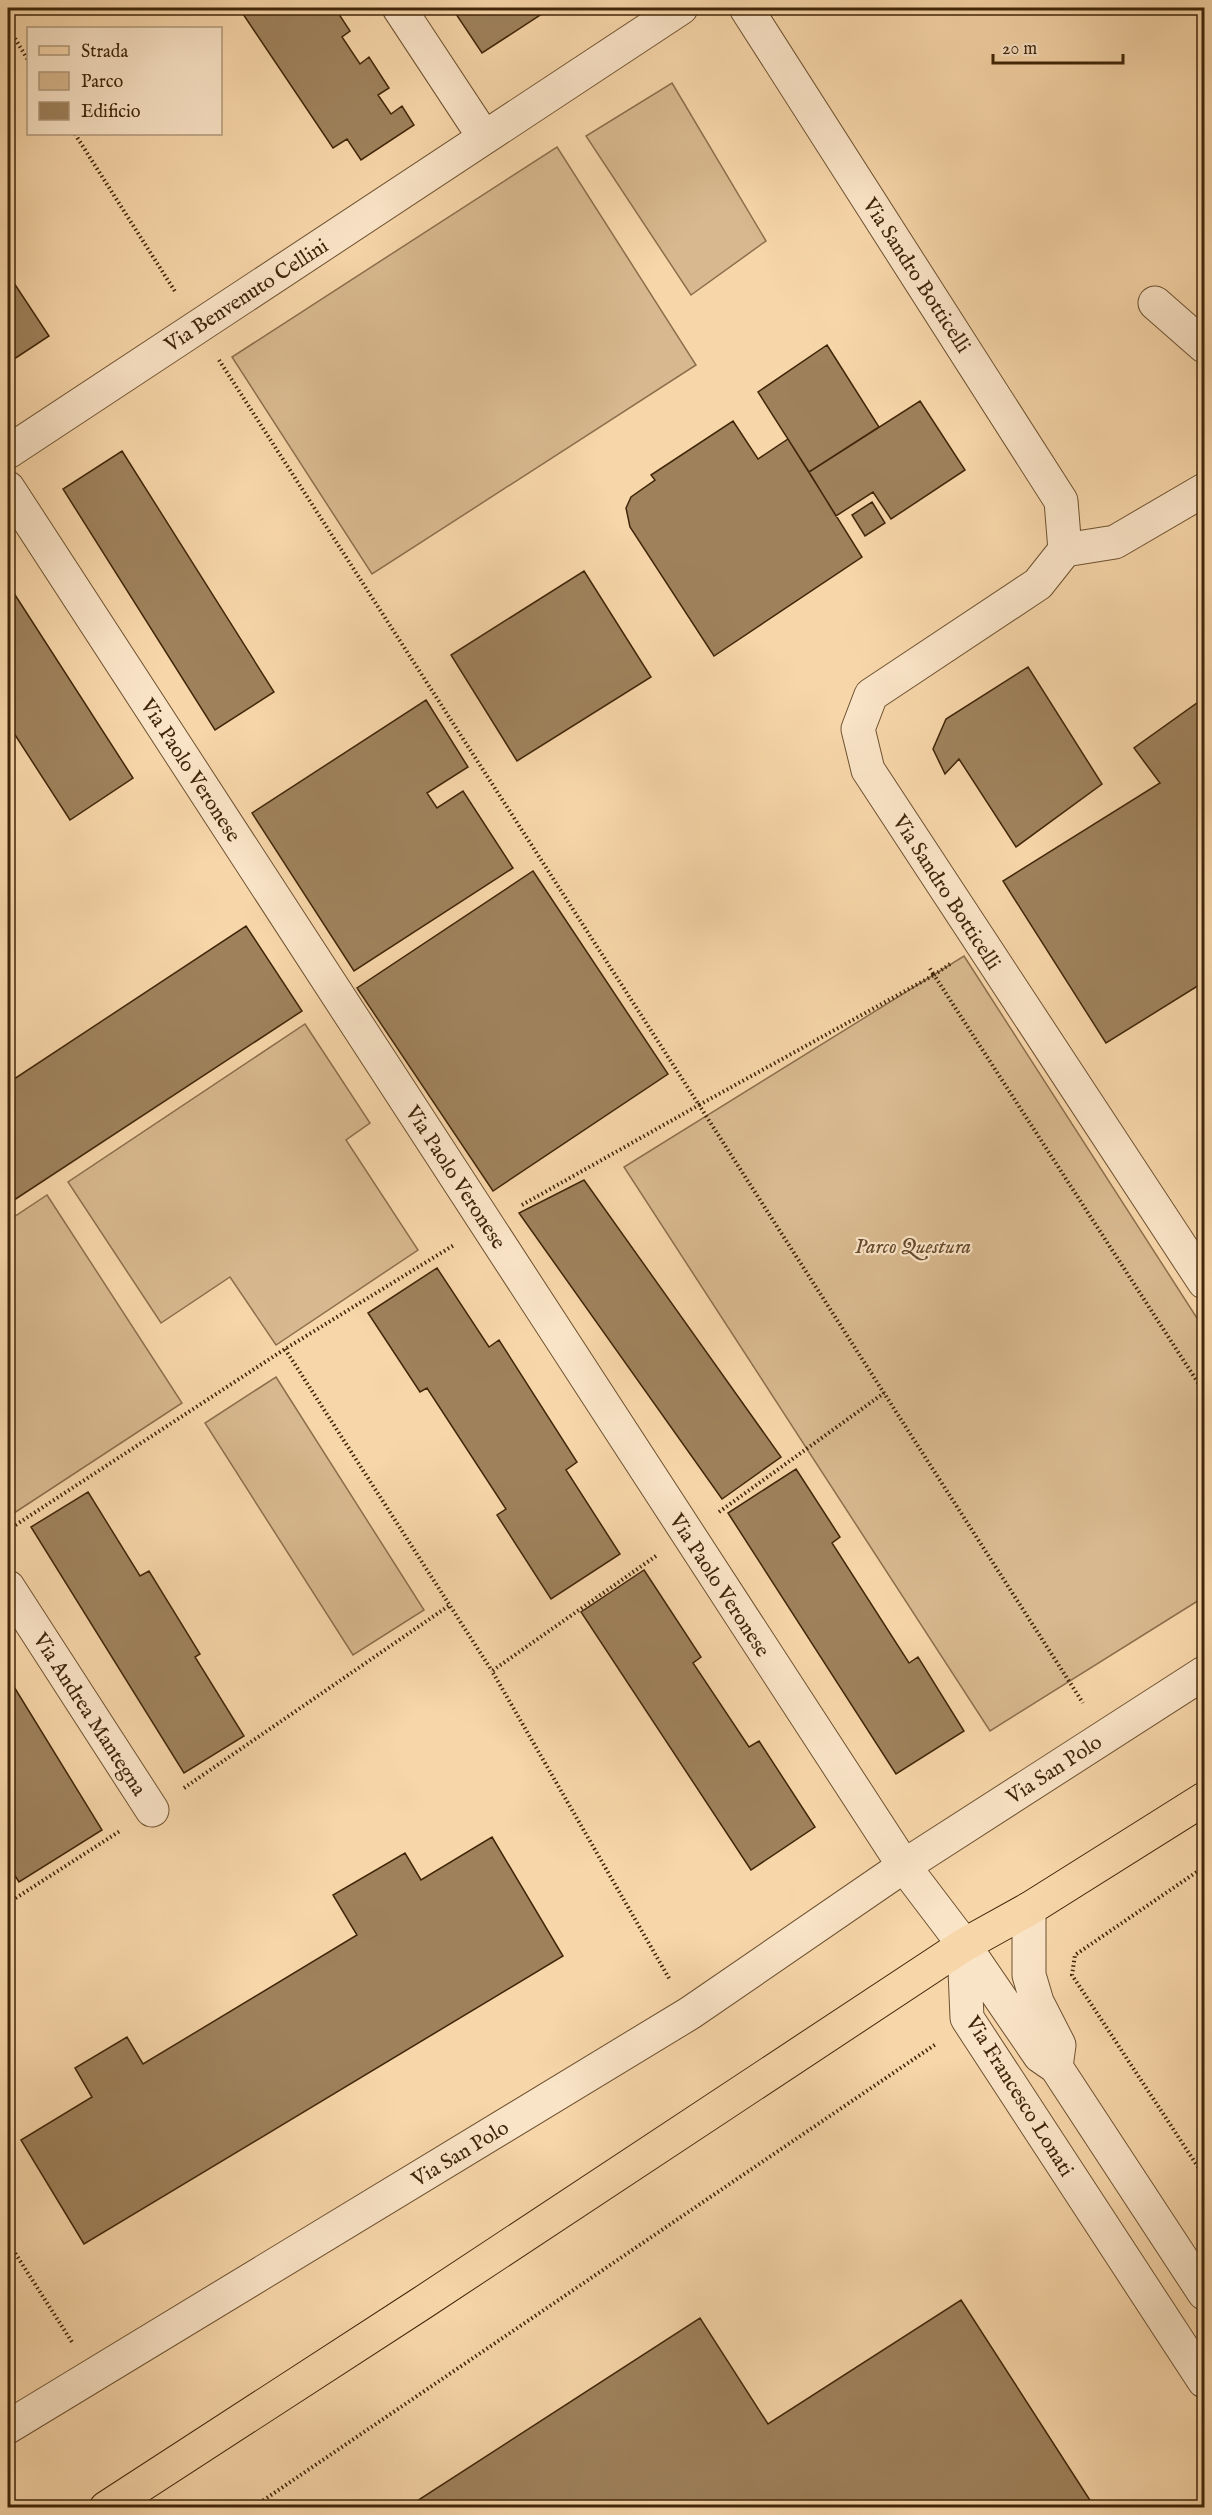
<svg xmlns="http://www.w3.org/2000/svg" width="1212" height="2515" font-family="'IM FELL English',serif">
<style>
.green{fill:#d8b88e;stroke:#8c6f4c;stroke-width:1.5}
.building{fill:#9f825c;stroke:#402609;stroke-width:1.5}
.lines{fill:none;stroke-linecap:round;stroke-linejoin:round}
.minor-casing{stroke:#6e5231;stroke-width:35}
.major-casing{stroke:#402609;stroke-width:35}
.path{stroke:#402609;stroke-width:4;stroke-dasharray:1.5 3;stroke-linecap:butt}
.minor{stroke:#fae4c7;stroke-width:33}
.major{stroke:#f7d6a9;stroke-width:33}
.labels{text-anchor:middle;stroke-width:4.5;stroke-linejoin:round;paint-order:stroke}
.street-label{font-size:21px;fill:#402609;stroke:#fae4c7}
.park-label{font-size:21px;font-style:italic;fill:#664a2a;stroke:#fae4c7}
</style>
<rect width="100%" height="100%" fill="#f7d6a9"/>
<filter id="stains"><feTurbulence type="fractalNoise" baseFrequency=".00333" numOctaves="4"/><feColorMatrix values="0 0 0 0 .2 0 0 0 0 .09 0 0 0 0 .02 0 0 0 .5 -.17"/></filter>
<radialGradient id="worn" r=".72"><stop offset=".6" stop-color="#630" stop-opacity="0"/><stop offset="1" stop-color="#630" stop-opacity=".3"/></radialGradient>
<path class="green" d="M672,83L766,241L691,295L586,136Z
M557,147L696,365L372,574L232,357Z
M964,956L1204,1329V1597L990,1731L624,1167Z
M305,1024L370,1123L346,1140L418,1250L276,1345L230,1277L161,1323L68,1182Z
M47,1195L182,1403L8,1517V1221Z
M276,1377L424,1610L353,1655L205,1423Z"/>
<path class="building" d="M239,8H321L322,10L335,8L350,31L342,37L360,64L369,57L389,88L378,95L391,114L402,106L414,125L361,160L347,139L333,148Z
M452,8H551L482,53Z
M8,274L49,336L8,363Z
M827,345L879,427L809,472L758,392Z
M920,401L965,470L891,519L873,492L836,516L809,472Z
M733,421L758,459L788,439L862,557L714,656L630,527L626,508L631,497L655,480L651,475Z
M122,451L274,692L215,730L63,489Z
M872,502L885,523L865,536L852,515Z
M584,571L651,677L517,761L451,655Z
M8,584L133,778L70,820L8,724Z
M1028,667L1102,784L1016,847L959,759L945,774L933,749L946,719Z
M1204,698V982L1106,1043L1003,881L1160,783L1134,748Z
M426,700L468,767L427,793L437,808L463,791L513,868L354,971L252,813Z
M533,871L668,1074L493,1191L357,988Z
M246,926L302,1011L8,1204V1083Z
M584,1180L781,1457L722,1499L519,1213Z
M437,1268L489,1347L499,1340L577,1462L566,1470L620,1554L551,1599L497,1515L506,1509L427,1388L420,1392L368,1313Z
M796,1469L840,1537L832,1543L909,1663L918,1657L964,1731L896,1774L728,1513Z
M88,1492L140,1576L149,1571L200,1654L195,1657L244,1736L184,1773L31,1527Z
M644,1570L701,1657L693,1663L749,1747L759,1741L815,1827L751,1870L581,1612Z
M8,1677L102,1830L19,1882L8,1865Z
M492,1837L563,1956L84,2244L21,2140L92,2097L75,2068L127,2037L143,2064L357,1935L333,1895L405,1853L421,1880Z
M961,2300L1095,2508H406L700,2318L768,2424Z"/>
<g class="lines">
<defs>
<path id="minor" d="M399,8L484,137
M746,8L1061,501L1065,550L1038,584L871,695L858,729L868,770L1204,1282
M1155,303L1204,346
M8,452L681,8
M8,488L904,1866L964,1945L1040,2056L1056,2067L1204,2293
M1065,550L1115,542L1204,490
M8,1587L152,1810
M1029,1909V1975L1037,2002L1059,2045L1056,2067
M964,1946L967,2018L1204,2381
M8,2427L690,2013L904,1866L1204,1673"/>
<path id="major" d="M106,2508L422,2303L964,1945L1029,1909L1204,1799"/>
</defs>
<use href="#minor" class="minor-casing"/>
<use href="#major" class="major-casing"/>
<path class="path" d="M8,27L28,60
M75,134L176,293
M219,360L699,1105L934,975L929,967
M950,964L934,975L1204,1392
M522,1205L699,1105L1083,1703
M285,1349L492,1671
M719,1512L884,1393
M8,1530L285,1349L454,1245
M656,1556L492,1671L670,1980
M184,1788L450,1605
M1204,1867L1075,1955L1072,1975L1204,2176
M8,1903L120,1831
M8,2242L72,2342
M252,2508L936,2044"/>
<use href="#minor" class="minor"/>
<use href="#major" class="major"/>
</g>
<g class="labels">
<g class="street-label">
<text transform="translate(917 275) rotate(57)" y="7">Via Sandro Botticelli</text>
<text transform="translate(246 295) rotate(-33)" y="7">Via Benvenuto Cellini</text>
<text transform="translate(191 770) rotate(57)" y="7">Via Paolo Veronese</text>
<text transform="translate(947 892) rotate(57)" y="7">Via Sandro Botticelli</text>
<text transform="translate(456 1177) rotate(57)" y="7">Via Paolo Veronese</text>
<text transform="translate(720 1585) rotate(57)" y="7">Via Paolo Veronese</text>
<text transform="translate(90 1714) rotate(57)" y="7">Via Andrea Mantegna</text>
<text transform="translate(1054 1769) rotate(-33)" y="7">Via San Polo</text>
<text transform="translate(1020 2096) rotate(58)" y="7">Via Francesco Lonati</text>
<text transform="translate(460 2153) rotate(-31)" y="7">Via San Polo</text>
</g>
<g class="park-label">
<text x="913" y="1253">Parco Questura</text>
</g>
</g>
<rect width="1212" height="2515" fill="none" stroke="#f7d6a9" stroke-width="30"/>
<rect x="9" y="9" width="1194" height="2497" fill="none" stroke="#402609" stroke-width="3"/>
<rect x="15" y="15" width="1182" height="2485" fill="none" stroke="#402609" stroke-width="1.5"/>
<rect x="27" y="27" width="195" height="108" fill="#fae4c7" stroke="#b0987b" stroke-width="1.5"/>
<rect x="39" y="46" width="30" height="9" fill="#f7d6a9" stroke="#b0987b" stroke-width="1.5"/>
<text x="81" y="57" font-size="18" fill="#402609">Strada</text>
<rect x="39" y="72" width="30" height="18" fill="#d8b88e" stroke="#b0987b" stroke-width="1.5"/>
<text x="81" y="87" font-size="18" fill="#402609">Parco</text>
<rect x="39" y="102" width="30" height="18" fill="#9f825c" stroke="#b0987b" stroke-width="1.5"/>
<text x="81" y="117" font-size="18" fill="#402609">Edificio</text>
<path d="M993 54v9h130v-9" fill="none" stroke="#402609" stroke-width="3"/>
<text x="1002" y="54" font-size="18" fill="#402609" stroke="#fae4c7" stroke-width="4.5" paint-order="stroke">20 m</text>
<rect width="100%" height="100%" filter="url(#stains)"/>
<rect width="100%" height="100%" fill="url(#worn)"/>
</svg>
